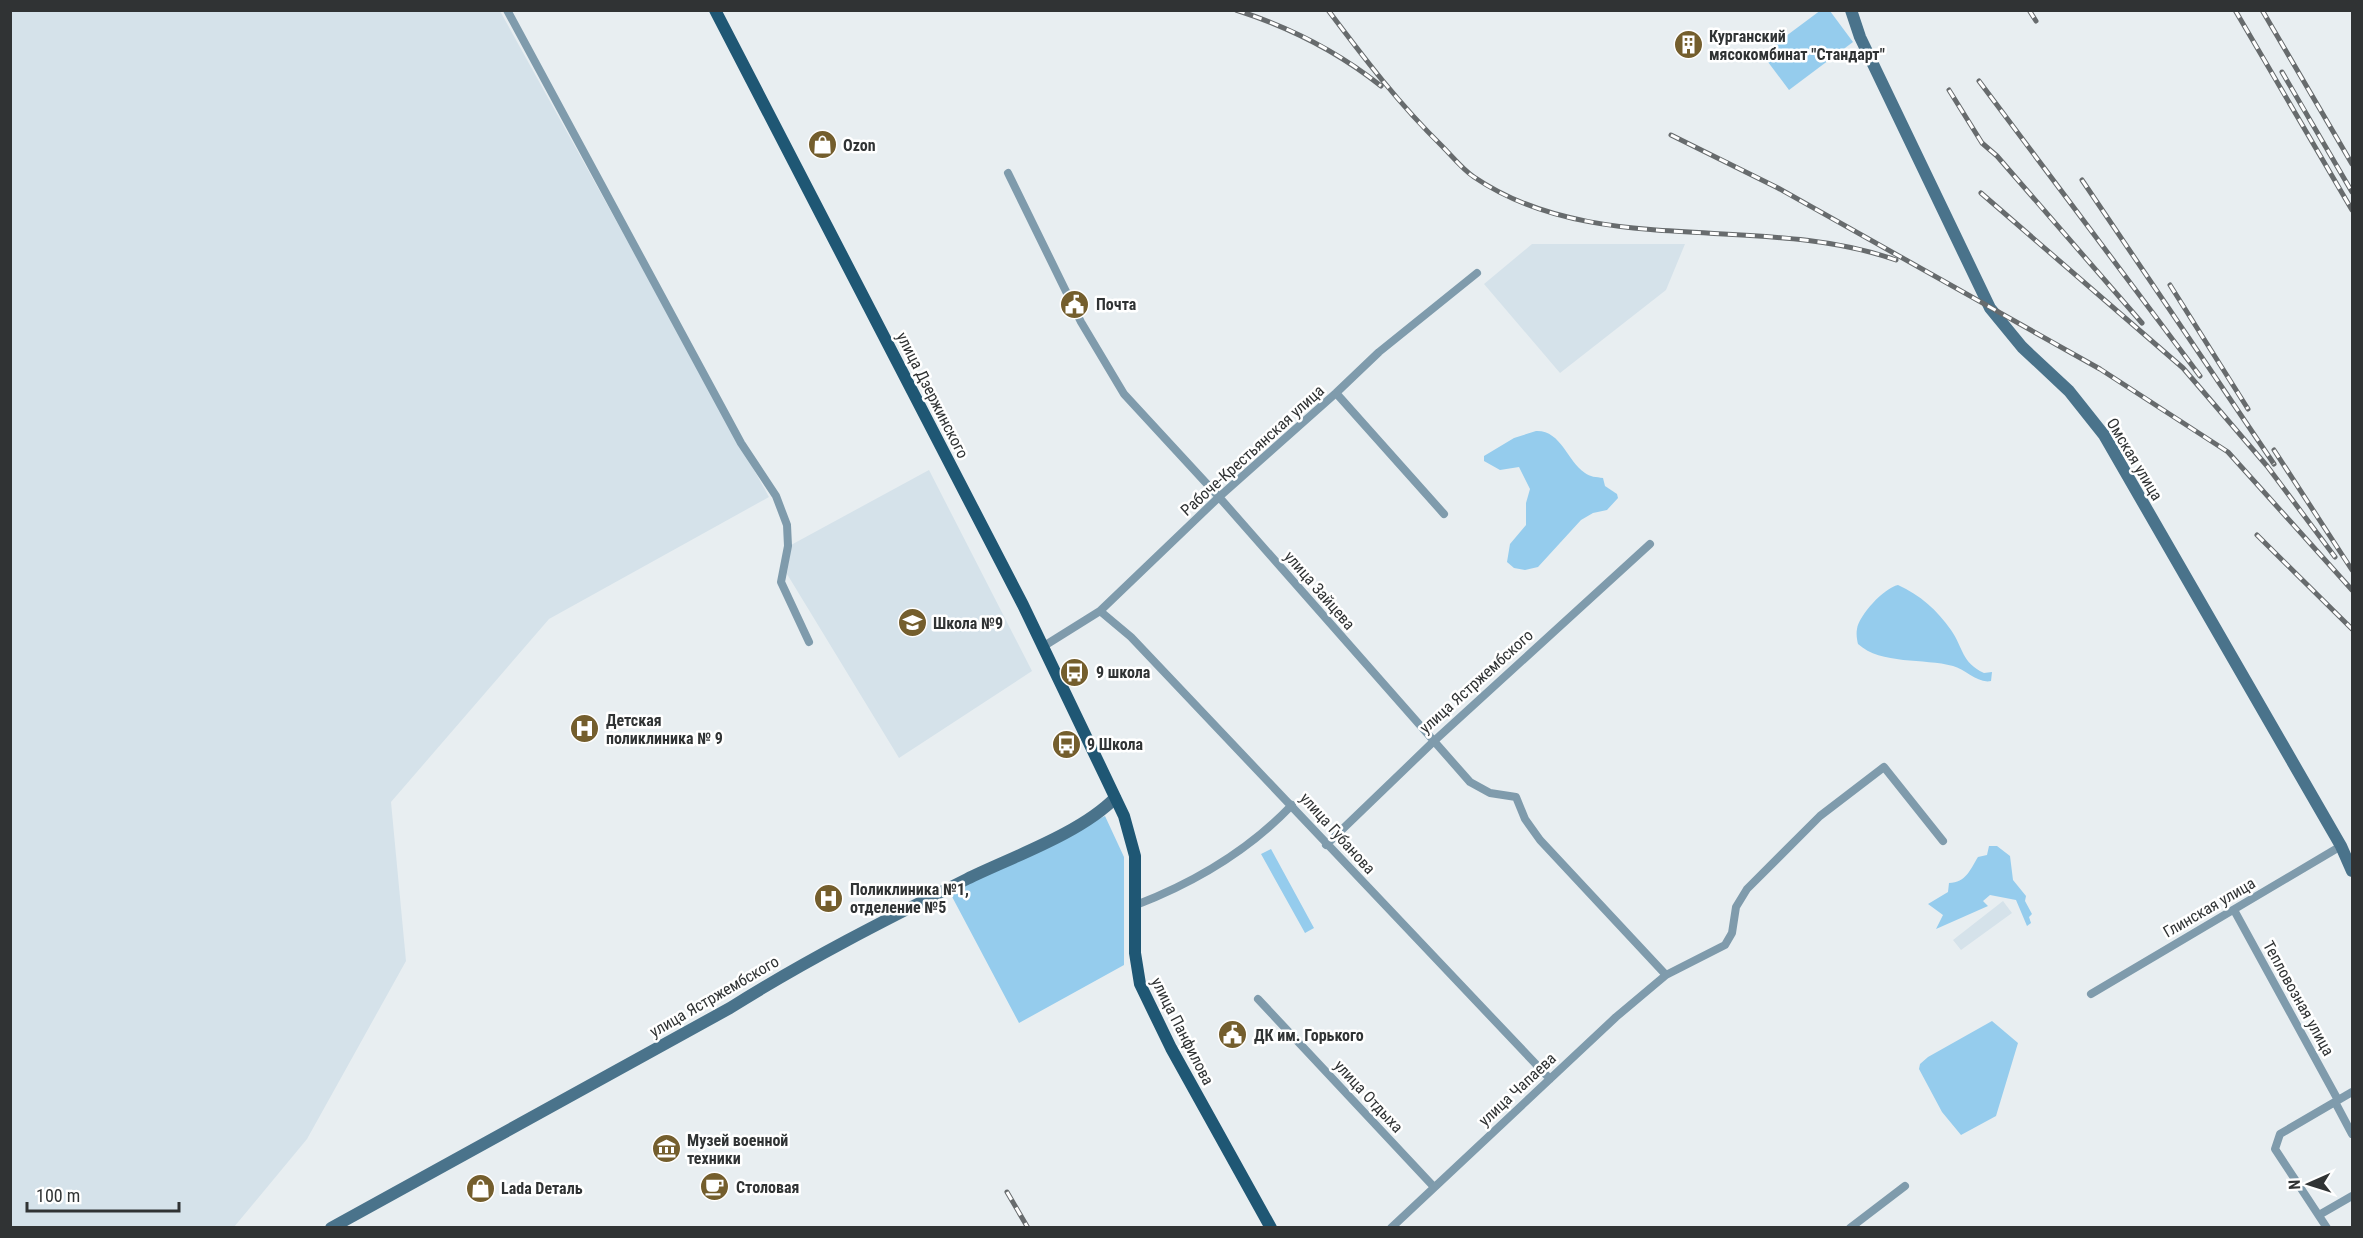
<svg xmlns="http://www.w3.org/2000/svg" width="2363" height="1238" font-family="'Roboto Condensed',sans-serif">
<style>
.built{fill:#d5e2ea}
.green{fill:#95cced}
.lines{fill:none;stroke-linecap:round;stroke-linejoin:round}
.street{stroke:#7f9bac;stroke-width:8}
.secondary{stroke:#4a738b;stroke-width:12}
.primary{stroke:#1f5774;stroke-width:12}
.rail-casing{stroke:#676b6d;stroke-width:5}
.rail{stroke:#fff;stroke-width:3;stroke-dasharray:9;stroke-linecap:butt}
.labels{text-anchor:middle;stroke-width:5;stroke-linejoin:round;paint-order:stroke}
.poi-label{font-size:16px;font-weight:bold;fill:#303334;stroke:#fff;text-anchor:start}
.street-label{font-size:16px;fill:#303334;stroke:#fff}
</style>
<rect width="100%" height="100%" fill="#e8eef1"/>
<path class="built" d="M10,11H500L769,497L549,619L391,802L406,961L307,1139L234,1227H11Z
M1532,244H1685L1666,290L1560,373L1484,284Z
M929,470L1032,671L899,758L787,574L791,545Z
M2003,901L2012,913L1961,950L1953,940Z"/>
<path class="green" d="M1821,10L1830,11L1853,42L1789,90L1762,54Z
M1536,431C1561,430 1567,461 1585,473C1590,477 1596,477 1603,478L1605,486L1617,494L1618,498L1607,510L1593,513L1581,520L1538,567L1525,570L1514,568L1507,562L1510,544L1526,525V503L1530,489L1519,467L1500,470L1484,461V456L1514,438Z
M1898,585C1920,595 1937,610 1951,630C1964,649 1961,662 1984,673L1992,672L1991,681C1978,684 1965,669 1953,666C1924,658 1881,665 1858,644C1857,640 1856,634 1857,629C1859,615 1884,588 1898,585Z
M1105,816L1124,857V965L1019,1023L949,891Z
M1989,846H1997L2010,856L2013,880L2026,896L2025,901L2032,914L2029,917L2031,923L2027,926L2016,900L1990,895L1983,901L1988,906L1936,929L1943,915L1928,904L1948,892L1949,883C1966,883 1971,868 1978,857L1987,855Z
M1271,849L1314,928L1305,933L1261,854Z
M1992,1021L2018,1043L1996,1116L1961,1135L1942,1112L1919,1069L1920,1064L1928,1057Z"/>
<g class="lines">
<path class="street" d="M507,10L741,443L776,496L787,525L788,546L781,582L809,642
M1008,173L1081,322L1124,394L1219,497L1470,782L1490,793L1516,797L1525,819L1540,840L1666,975
M1336,393L1444,514
M1100,611L1131,637L1550,1079
M1044,646L1100,611L1219,497L1336,393L1379,352L1477,273
M1326,845L1433,742L1650,544
M1136,905C1193,883 1249,850 1292,805
M2234,910L2338,1100
M2091,994L2341,846
M1258,999L1434,1187
M2335,1102L2352,1134
M2319,1215L2352,1196
M1391,1228L1616,1017L1666,975L1725,945L1732,933L1736,907L1747,889L1820,816L1884,767L1943,841
M1850,1228L1905,1186
M2327,1228L2275,1149L2280,1134L2352,1092"/>
<path class="secondary" d="M1851,10L1860,37L1990,308L2022,347L2069,391L2104,435L2341,846L2352,871
M331,1228L730,1008C806,960 887,919 967,879C1012,857 1081,833 1115,798"/>
<path class="primary" d="M715,10L1023,605L1104,774L1124,816L1135,856V953L1140,984L1171,1048L1271,1228"/>
<defs>
<path id="rail" d="M1236,10C1289,27 1337,51 1381,86
M1328,10C1364,58 1399,104 1442,146C1452,156 1462,169 1474,177C1596,260 1760,212 1896,260
M2029,10L2036,21
M2235,10L2352,210
M2262,10L2352,164
M2282,72L2352,192
M1979,81L2200,376
M1949,90L1982,143L1997,156L2142,323
M1671,135L1778,188L2100,369L2228,452L2352,590
M2082,180L2274,464
M1981,193L2183,368L2267,466L2335,557
M2170,285L2248,409
M2274,450L2352,570
M2257,535L2352,629
M1007,1192L1028,1228"/>
</defs>
<use href="#rail" class="rail-casing"/>
<use href="#rail" class="rail"/>
</g>
<defs>
<symbol id="building-disc" viewBox="-11 -11 22 22"><circle r="9.5" fill="#745e2d" stroke="#fff"/><path d="M-4-6H4V6H1V3H-1V6H-4ZM-2.5-4.3h1.7v1.8h-1.7ZM.8-4.3h1.7v1.8H.8ZM-2.5-1h1.7V.8h-1.7ZM.8-1h1.7V.8H.8Z" fill="#fff"/></symbol>
<symbol id="shop-disc" viewBox="-11 -11 22 22"><circle r="9.5" fill="#745e2d" stroke="#fff"/><path d="M-5-2.5h2.3a2.7 3.5 0 0 1 5.4 0H5L5.5 6h-11ZM-1.5-2.5h3a1.5 2.3 0 0 0-3 0Z" fill="#fff"/></symbol>
<symbol id="civic-disc" viewBox="-11 -11 22 22"><circle r="9.5" fill="#745e2d" stroke="#fff"/><path d="M-.6-6.5H3V-4.5H.6V-3L4-1V1h2V6H-6V1h2V-1L-.6-3ZM-1.2 2.5V6h2.4V2.5Z" fill="#fff"/></symbol>
<symbol id="school-disc" viewBox="-11 -11 22 22"><circle r="9.5" fill="#745e2d" stroke="#fff"/><path d="M0-5L7-2L0 1L-7-2ZM-4 1L0 2.5L4 1V4Q0 6-4 4Z" fill="#fff"/></symbol>
<symbol id="bus-disc" viewBox="-11 -11 22 22"><circle r="9.5" fill="#745e2d" stroke="#fff"/><path d="M-5-6H5V4H4V6H2V4H-2V6H-4V4H-5ZM-3.5-4V0h7V-4ZM-3.5 1.2v1.5H-2V1.2ZM2 1.2v1.5H3.5V1.2Z" fill="#fff"/></symbol>
<symbol id="hospital-disc" viewBox="-11 -11 22 22"><circle r="9.5" fill="#745e2d" stroke="#fff"/><path d="M-5-5h3v3.5h4V-5h3V5h-3V1.5h-4V5h-3Z" fill="#fff"/></symbol>
<symbol id="museum-disc" viewBox="-11 -11 22 22"><circle r="9.5" fill="#745e2d" stroke="#fff"/><path d="M0-6L6-3V-2H-6V-3ZM-5-1h2V3h-2ZM-1-1h2V3h-2ZM3-1h2V3H3ZM-6 4H6V6H-6Z" fill="#fff"/></symbol>
<symbol id="cafe-disc" viewBox="-11 -11 22 22"><circle r="9.5" fill="#745e2d" stroke="#fff"/><path d="M-5.5-4.5H6V0H3Q3 3.5 0 3.5H-2.5Q-5.5 3.5-5.5 0ZM3-3.2v2h1.7v-2ZM-6 4.5H4V6H-6Z" fill="#fff"/></symbol>
</defs>
<g fill-rule="evenodd">
<use href="#building-disc" x="1672" y="28" width="33" height="33"/>
<use href="#shop-disc" x="806" y="128" width="33" height="33"/>
<use href="#civic-disc" x="1058" y="288" width="33" height="33"/>
<use href="#school-disc" x="896" y="606" width="33" height="33"/>
<use href="#bus-disc" x="1058" y="656" width="33" height="33"/>
<use href="#hospital-disc" x="568" y="712" width="33" height="33"/>
<use href="#bus-disc" x="1050" y="728" width="33" height="33"/>
<use href="#hospital-disc" x="812" y="882" width="33" height="33"/>
<use href="#civic-disc" x="1216" y="1018" width="33" height="33"/>
<use href="#museum-disc" x="650" y="1132" width="33" height="33"/>
<use href="#cafe-disc" x="698" y="1170" width="33" height="33"/>
<use href="#shop-disc" x="464" y="1172" width="33" height="33"/>
</g>
<g class="labels">
<g class="poi-label">
<text x="1709" y="42">Курганский<tspan x="1709" dy="18">мясокомбинат "Стандарт"</tspan></text>
<text x="843" y="151">Ozon</text>
<text x="1096" y="310">Почта</text>
<text x="933" y="629">Школа №9</text>
<text x="1096" y="678">9 школа</text>
<text x="606" y="726">Детская<tspan x="606" dy="18">поликлиника № 9</tspan></text>
<text x="1087" y="750">9 Школа</text>
<text x="850" y="895">Поликлиника №1,<tspan x="850" dy="18">отделение №5</tspan></text>
<text x="1254" y="1041">ДК им. Горького</text>
<text x="687" y="1146">Музей военной<tspan x="687" dy="18">техники</tspan></text>
<text x="736" y="1193">Столовая</text>
<text x="501" y="1194">Lada Dеталь</text>
</g>
<g class="street-label">
<text transform="translate(933 395) rotate(63)" y="6">улица Дзержинского</text>
<text transform="translate(1252 450) rotate(-42)" y="6">Рабоче-Крестьянская улица</text>
<text transform="translate(2135 459) rotate(59)" y="6">Омская улица</text>
<text transform="translate(1320 590) rotate(49)" y="6">улица Зайцева</text>
<text transform="translate(1476 681) rotate(-42)" y="6">улица Ястржембского</text>
<text transform="translate(1338 833) rotate(48)" y="6">улица Губанова</text>
<text transform="translate(2209 907) rotate(-30)" y="6">Глинская улица</text>
<text transform="translate(714 996) rotate(-30)" y="6">улица Ястржембского</text>
<text transform="translate(2299 998) rotate(61)" y="6">Тепловозная улица</text>
<text transform="translate(1183 1031) rotate(63)" y="6">улица Панфилова</text>
<text transform="translate(1517 1089) rotate(-43)" y="6">улица Чапаева</text>
<text transform="translate(1369 1096) rotate(47)" y="6">улица Отдыха</text>
</g>
</g>
<rect width="2363" height="1238" fill="none" stroke="#303334" stroke-width="24"/>
<g transform="translate(2309 1184) rotate(267)" stroke="#ffffff" stroke-width="4.5" paint-order="stroke">
<path d="M0-4.5L10 22L0 15L-10 22Z" fill="#303334"/>
<text y="-9" font-size="16" font-weight="bold" text-anchor="middle" fill="#303334">N</text>
</g>
<path d="M27 1202v9h152v-9" fill="none" stroke="#303334" stroke-width="3"/>
<text x="36" y="1202" font-size="18" fill="#303334" stroke="#ffffff" stroke-width="4.5" paint-order="stroke">100 m</text>
</svg>
